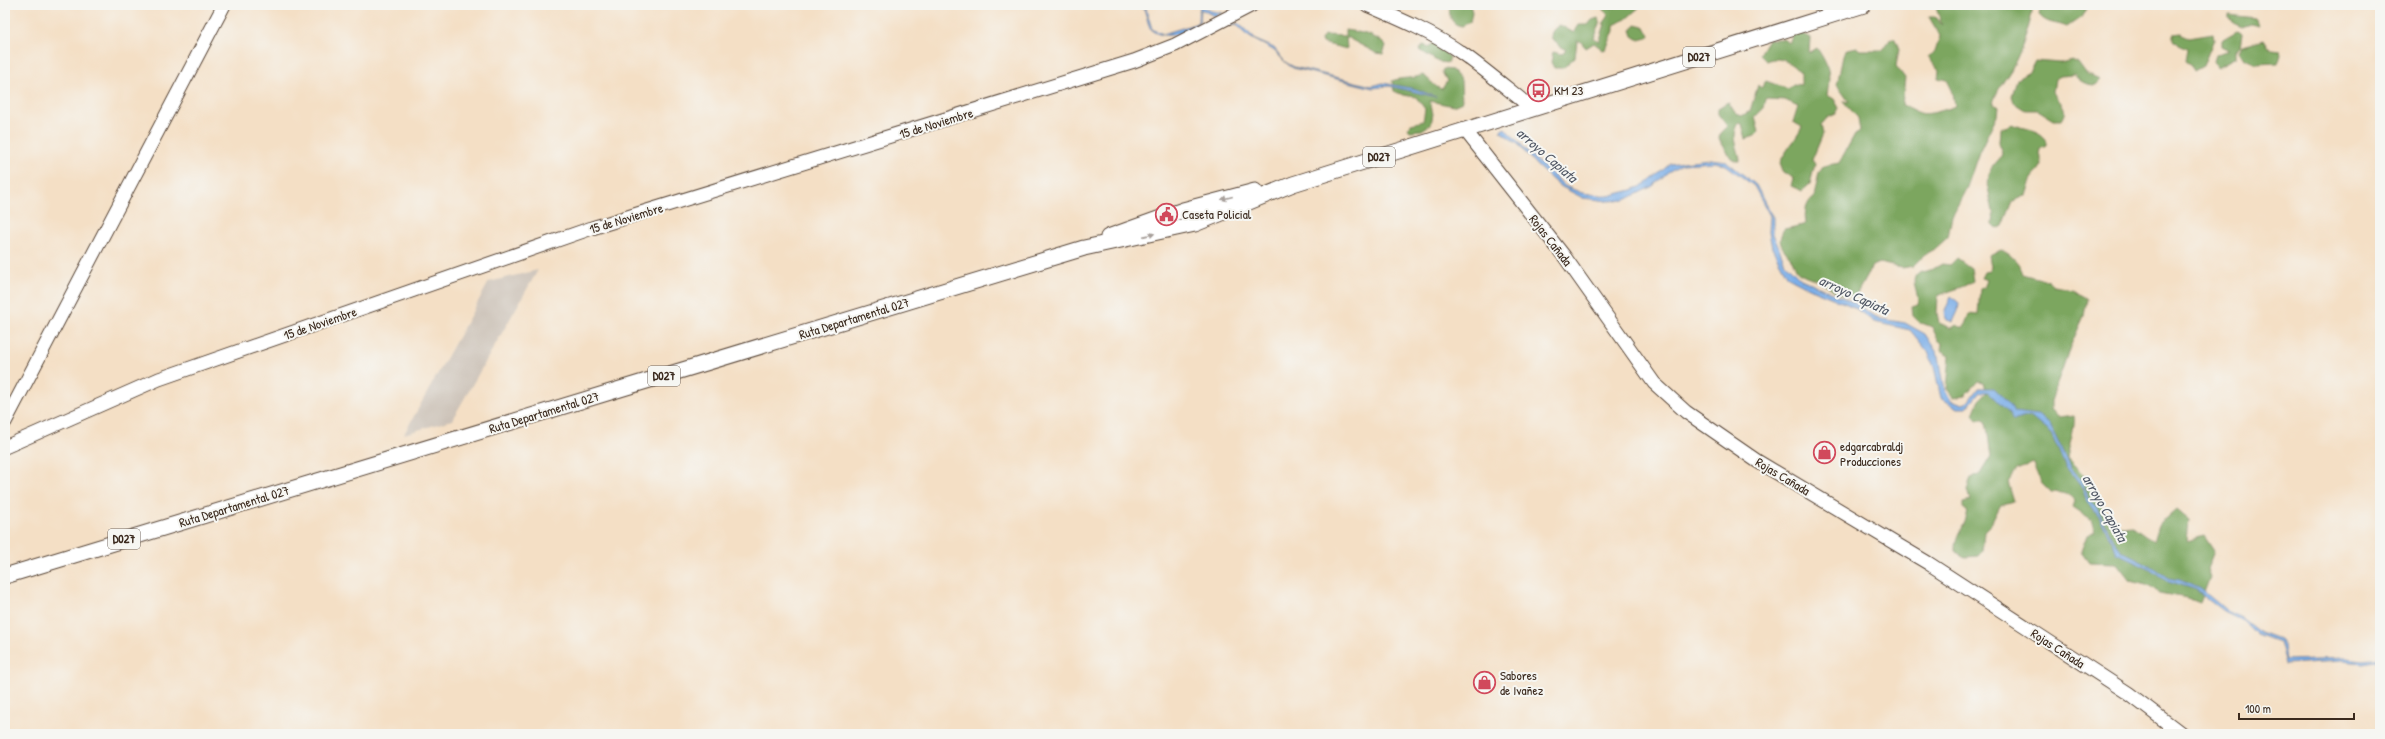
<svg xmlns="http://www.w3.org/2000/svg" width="2385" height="739" font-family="'Patrick Hand',sans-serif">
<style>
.industrial{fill:#ccc2b8}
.forest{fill:#7ca65f;stroke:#5c683e}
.water{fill:#7baee8;stroke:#5b6c83}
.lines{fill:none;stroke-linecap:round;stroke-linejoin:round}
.secondary-casing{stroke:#574537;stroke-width:15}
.primary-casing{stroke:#574537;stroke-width:17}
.secondary{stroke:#fff;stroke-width:13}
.primary{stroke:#fff;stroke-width:15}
.oneway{fill:#a79f9a}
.labels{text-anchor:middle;stroke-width:4;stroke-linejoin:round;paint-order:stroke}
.shield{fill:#f6f6f2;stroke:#73675e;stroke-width:1}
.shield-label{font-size:12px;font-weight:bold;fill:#3b2a1e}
.poi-label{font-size:13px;fill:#3b2a1e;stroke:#f6f6f2;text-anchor:start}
.street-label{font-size:13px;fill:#3b2a1e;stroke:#f6f6f2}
.water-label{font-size:14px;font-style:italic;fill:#515865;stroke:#f6f6f2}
</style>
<rect width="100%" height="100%" fill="#f6f6f2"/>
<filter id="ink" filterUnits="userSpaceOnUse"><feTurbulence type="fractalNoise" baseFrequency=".025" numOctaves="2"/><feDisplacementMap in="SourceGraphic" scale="8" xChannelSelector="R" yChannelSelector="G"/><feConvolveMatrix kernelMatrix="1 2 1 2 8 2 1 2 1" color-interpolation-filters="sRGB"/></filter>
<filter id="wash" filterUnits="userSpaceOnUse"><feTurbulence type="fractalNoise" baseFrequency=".012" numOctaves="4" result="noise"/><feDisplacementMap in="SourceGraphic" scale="16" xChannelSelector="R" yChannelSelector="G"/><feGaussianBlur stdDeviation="0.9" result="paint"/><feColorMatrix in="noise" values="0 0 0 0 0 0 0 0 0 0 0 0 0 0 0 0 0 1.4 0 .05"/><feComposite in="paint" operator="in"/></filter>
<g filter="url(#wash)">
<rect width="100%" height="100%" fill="#f4dfc5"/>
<path class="industrial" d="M538,270L452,420L404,434L489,282Z"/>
<path class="forest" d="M1450,5H1470L1472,12L1470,22L1462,26C1451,25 1448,15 1450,5Z
M1603,5L1612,8L1622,5H1642L1626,19L1614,25V31L1606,49L1603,50L1594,43L1586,48L1580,41H1577L1575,57L1563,68H1554L1551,62L1553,52L1562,54L1566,50L1552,40C1549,33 1554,28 1560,25L1574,33L1579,25H1588L1592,20L1598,18L1600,24L1594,38L1599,42L1605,24H1603L1608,17V14L1603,10Z
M1935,5H2033C2030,28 2022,49 2011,70C2004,81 1997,90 1993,103L1998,107L1997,115L1979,152L1967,187L1952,216L1948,237L1936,248L1925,254L1913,266L1902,268L1879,263L1872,266L1856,295C1839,299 1836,290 1823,283C1816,279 1807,277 1800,273C1794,270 1795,263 1791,258C1782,247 1776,243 1784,229L1804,225L1806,222C1804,213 1806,202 1814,197L1819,172L1823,166L1839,163L1855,134L1860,131L1858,118L1843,101L1849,102L1837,85L1843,56L1847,49L1856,47L1860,50H1883L1891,38L1895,39L1899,49L1896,66L1905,78L1902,105C1908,107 1914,111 1920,113C1927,116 1948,109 1955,106L1953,92L1947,80L1938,78L1939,70L1928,56L1935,52L1940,36L1929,17H1935L1942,25Z
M2041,5H2089L2083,16L2067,27C2056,22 2048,25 2039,15Z
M2229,15L2255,18L2260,26L2251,24L2242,27L2227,17Z
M1636,24L1644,26L1649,35L1647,38L1639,40L1633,36L1631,30Z
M1345,30C1358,32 1376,34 1386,46L1383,54L1376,53L1346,37L1347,49L1322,43L1321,40L1324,35L1345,36Z
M2237,31L2240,32L2242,34L2240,47L2236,50V57L2217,67L2214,61L2216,55L2229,50L2221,46V40Z
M1799,32L1810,38L1809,53L1817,48C1829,67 1831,72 1827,95L1834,99L1839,108L1836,114L1827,118L1821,125L1823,134L1812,160L1815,164L1810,184L1802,191L1791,186L1793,178L1784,173L1780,163C1786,149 1796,140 1802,127L1793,122L1798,106L1785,100L1766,99L1764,108L1755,117L1759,132L1755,136L1746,139L1742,124L1739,123C1730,137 1739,147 1740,161H1736L1731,158L1719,139L1720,133L1727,126L1718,114V108L1728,102L1736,114L1742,116L1750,111L1758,85L1761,88L1766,81L1788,89L1793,84L1801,85V74C1792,63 1780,55 1766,61L1759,54L1768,39H1783L1789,43L1793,35Z
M2180,33L2189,37L2213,33L2214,39L2203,66L2194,71L2191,65L2185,61L2187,49L2178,45L2173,40V34Z
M2264,39L2271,50L2280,51L2281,54L2278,63L2256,64L2245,59L2240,51L2243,45Z
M1434,43L1450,57L1448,63L1438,62L1420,50L1423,45L1428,47Z
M2072,60L2078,63L2086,74L2101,80L2096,85C2086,85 2081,82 2074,75L2061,76L2055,79L2053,92C2059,103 2070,107 2061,120H2054L2038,110H2025L2014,103L2012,97L2015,85L2017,79L2029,72L2035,61L2060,63Z
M1443,69L1452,70L1461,80L1462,102L1453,106L1430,101L1433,114L1431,124L1422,130L1410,131L1408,129L1411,124L1423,121L1425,109L1416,97L1403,95L1394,91L1392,81C1400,77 1416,79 1422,75C1430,78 1434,88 1442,89L1447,81L1442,72Z
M2013,124C2024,130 2037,128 2046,139V146L2040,149L2039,155C2048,171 2034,171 2030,183C2028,187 2028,191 2026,195L2013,201L2003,226L1997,229L1993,225C1996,208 1985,193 1989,175C1991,166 1998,162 2002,154L1999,142L2000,129Z
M2001,250C2011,254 2020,263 2023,274L2048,281L2053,286L2073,289L2087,299L2084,316L2070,347L2051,401V409L2058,417L2074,415C2076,427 2069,445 2067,458L2084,475L2088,476L2108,520L2120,527L2133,526L2153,541L2158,525L2176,509L2189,520L2187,541L2204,536L2214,551L2207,569L2210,577L2200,603L2187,598L2159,593L2150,586L2130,581L2116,563L2089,562L2081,551L2087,535L2095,531L2091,520L2073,508L2075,502C2069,492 2062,493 2051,492L2042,483L2033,462L2017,470L2008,482L2014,502L2000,506L1991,524L1984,531L1982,551L1978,556L1966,557L1955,551C1954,535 1965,526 1967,511L1963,508V503L1971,501L1967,491L1970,480L1980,474L1991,456C1989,447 1988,424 1984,419H1977L1973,414L1979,400L1986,393L1983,382L1978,381L1965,395L1953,397L1947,389L1950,355L1941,350L1942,343L1938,340L1932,327L1919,322L1913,316L1912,306L1918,304C1919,291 1907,279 1921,271L1928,272L1942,264L1950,265L1957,258L1971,268L1973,281C1963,288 1950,290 1938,296L1937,313L1939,323L1951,328L1957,325L1960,327H1964L1969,314L1978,315L1980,288H1984L1987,280L1981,278L1984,272L1989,271L1991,267L1989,255Z"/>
<path class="water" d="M1143,5H1145L1152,29L1163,34L1195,24L1198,22L1200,5L1211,11L1223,13L1214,16L1201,9L1200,21C1190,34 1163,41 1150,29Z
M1233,23L1239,24L1256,40L1274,48L1285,62L1294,67L1372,86L1383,83L1416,89L1436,97L1389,86L1373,88L1293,68C1283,62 1279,54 1273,50C1260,42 1246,38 1237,25L1223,26Z
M1505,128L1534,158L1565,186L1582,193L1609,196L1632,190L1645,185L1670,164L1682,162L1710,159L1726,161L1756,185L1773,218V234L1785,263L1801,279L1855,303L1872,315L1881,319L1905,323L1925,334L1939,356L1945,391L1951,400L1963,404L1968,402L1978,388H1994L2010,404L2014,412L2039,415L2050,425L2071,469L2082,481L2090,500L2097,507L2113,540L2122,551L2148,564L2168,578L2180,580L2202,590L2226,610L2239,616L2260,633L2279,640L2283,645L2285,660L2346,658L2364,660L2380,658V660L2364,663L2342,661L2285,664L2279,643L2257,635L2243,621L2223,611L2194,589L2165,580L2149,568L2117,553L2099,516L2086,499L2083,489L2066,467L2051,434L2029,416L2013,421L2007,410L1989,392H1980L1967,408H1957L1941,398L1934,367L1928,352L1910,330L1874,322L1854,307L1813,290L1788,277L1772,248L1769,232L1770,216L1754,186L1726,165L1715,162L1682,164L1668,172L1653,186L1625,200L1608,201L1583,198L1558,185L1536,165L1518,144L1500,131Z
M1951,296L1959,303L1958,311L1953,322L1947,320L1944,314Z"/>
</g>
<g filter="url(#ink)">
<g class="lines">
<defs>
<path id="secondary" d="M1367,5C1400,19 1433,33 1463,54C1487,71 1510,91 1533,109
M1465,130L1564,256L1654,383L1686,412L1757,461L1928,563L2128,693L2182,734
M5,422L224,5
M5,447L159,379L592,228L1134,61L1175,45L1252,5"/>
<path id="primary" d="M1108,237L1183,210L1255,191
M5,576L1084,248L1195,224L1293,184L1864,5"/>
</defs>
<use href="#secondary" class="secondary-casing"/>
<use href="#primary" class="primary-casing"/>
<use href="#secondary" class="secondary"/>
<use href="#primary" class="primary"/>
</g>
<defs><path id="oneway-solid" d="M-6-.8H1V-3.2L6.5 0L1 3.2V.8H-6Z"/></defs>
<g class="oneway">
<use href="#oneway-solid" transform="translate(1227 198) rotate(165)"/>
<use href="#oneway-solid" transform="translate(1149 235) rotate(-13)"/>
</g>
</g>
<defs>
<symbol id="bus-ring" viewBox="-11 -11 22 22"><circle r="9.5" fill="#f6f6f2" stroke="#d1495b" stroke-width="1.5"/><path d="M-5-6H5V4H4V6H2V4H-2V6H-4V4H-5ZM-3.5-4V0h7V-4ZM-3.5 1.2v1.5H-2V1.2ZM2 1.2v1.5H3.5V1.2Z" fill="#d1495b"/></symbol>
<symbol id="civic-ring" viewBox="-11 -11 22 22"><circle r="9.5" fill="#f6f6f2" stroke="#d1495b" stroke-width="1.5"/><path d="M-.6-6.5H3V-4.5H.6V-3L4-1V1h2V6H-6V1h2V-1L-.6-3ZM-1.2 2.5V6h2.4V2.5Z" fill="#d1495b"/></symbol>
<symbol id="shop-ring" viewBox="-11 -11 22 22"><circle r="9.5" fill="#f6f6f2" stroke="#d1495b" stroke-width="1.5"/><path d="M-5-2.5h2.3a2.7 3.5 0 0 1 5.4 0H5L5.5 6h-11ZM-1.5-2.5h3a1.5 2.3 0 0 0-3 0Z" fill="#d1495b"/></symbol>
</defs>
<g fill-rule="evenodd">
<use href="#bus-ring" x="1526" y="78" width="25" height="25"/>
<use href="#civic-ring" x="1154" y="202" width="25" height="25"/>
<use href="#shop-ring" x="1812" y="440" width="25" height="25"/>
<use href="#shop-ring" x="1472" y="670" width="25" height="25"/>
</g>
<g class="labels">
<g class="shield">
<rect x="1683" y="47" width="32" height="20" rx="3"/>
<rect x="1363" y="147" width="32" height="20" rx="3"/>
<rect x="648" y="366" width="32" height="20" rx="3"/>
<rect x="108" y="529" width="32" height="20" rx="3"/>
</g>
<g class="shield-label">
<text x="1699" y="61">D027</text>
<text x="1379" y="161">D027</text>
<text x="664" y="380">D027</text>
<text x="124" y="543">D027</text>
</g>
<g class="poi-label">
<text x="1554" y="95">KM 23</text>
<text x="1182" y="219">Caseta Policial</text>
<text x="1840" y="451">edgarcabraldj<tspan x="1840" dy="15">Producciones</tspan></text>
<text x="1500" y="680">Sabores<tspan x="1500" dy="15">de Ivañez</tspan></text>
</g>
<g class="street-label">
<text transform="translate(936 123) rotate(-17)" y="5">15 de Noviembre</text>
<text transform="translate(626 218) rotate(-17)" y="5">15 de Noviembre</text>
<text transform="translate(1551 240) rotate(52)" y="5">Rojas Cañada</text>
<text transform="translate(854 318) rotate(-17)" y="5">Ruta Departamental 027</text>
<text transform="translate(320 323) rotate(-19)" y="5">15 de Noviembre</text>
<text transform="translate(544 412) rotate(-17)" y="5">Ruta Departamental 027</text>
<text transform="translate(1783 476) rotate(31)" y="5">Rojas Cañada</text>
<text transform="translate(234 506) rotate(-17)" y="5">Ruta Departamental 027</text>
<text transform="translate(2058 648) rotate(33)" y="5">Rojas Cañada</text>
</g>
<g class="water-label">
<text transform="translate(1547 155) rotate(41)" y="5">arroyo Capiata</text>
<text transform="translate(1854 295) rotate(25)" y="5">arroyo Capiata</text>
<text transform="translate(2105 508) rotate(60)" y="5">arroyo Capiata</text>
</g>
</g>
<rect width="2385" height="739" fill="none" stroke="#f6f6f2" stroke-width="20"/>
<path d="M2239 713v6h115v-6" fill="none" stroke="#3b2a1e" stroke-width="2"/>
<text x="2245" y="713" font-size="12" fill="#3b2a1e" stroke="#f6f6f2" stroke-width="3" paint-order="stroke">100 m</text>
</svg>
